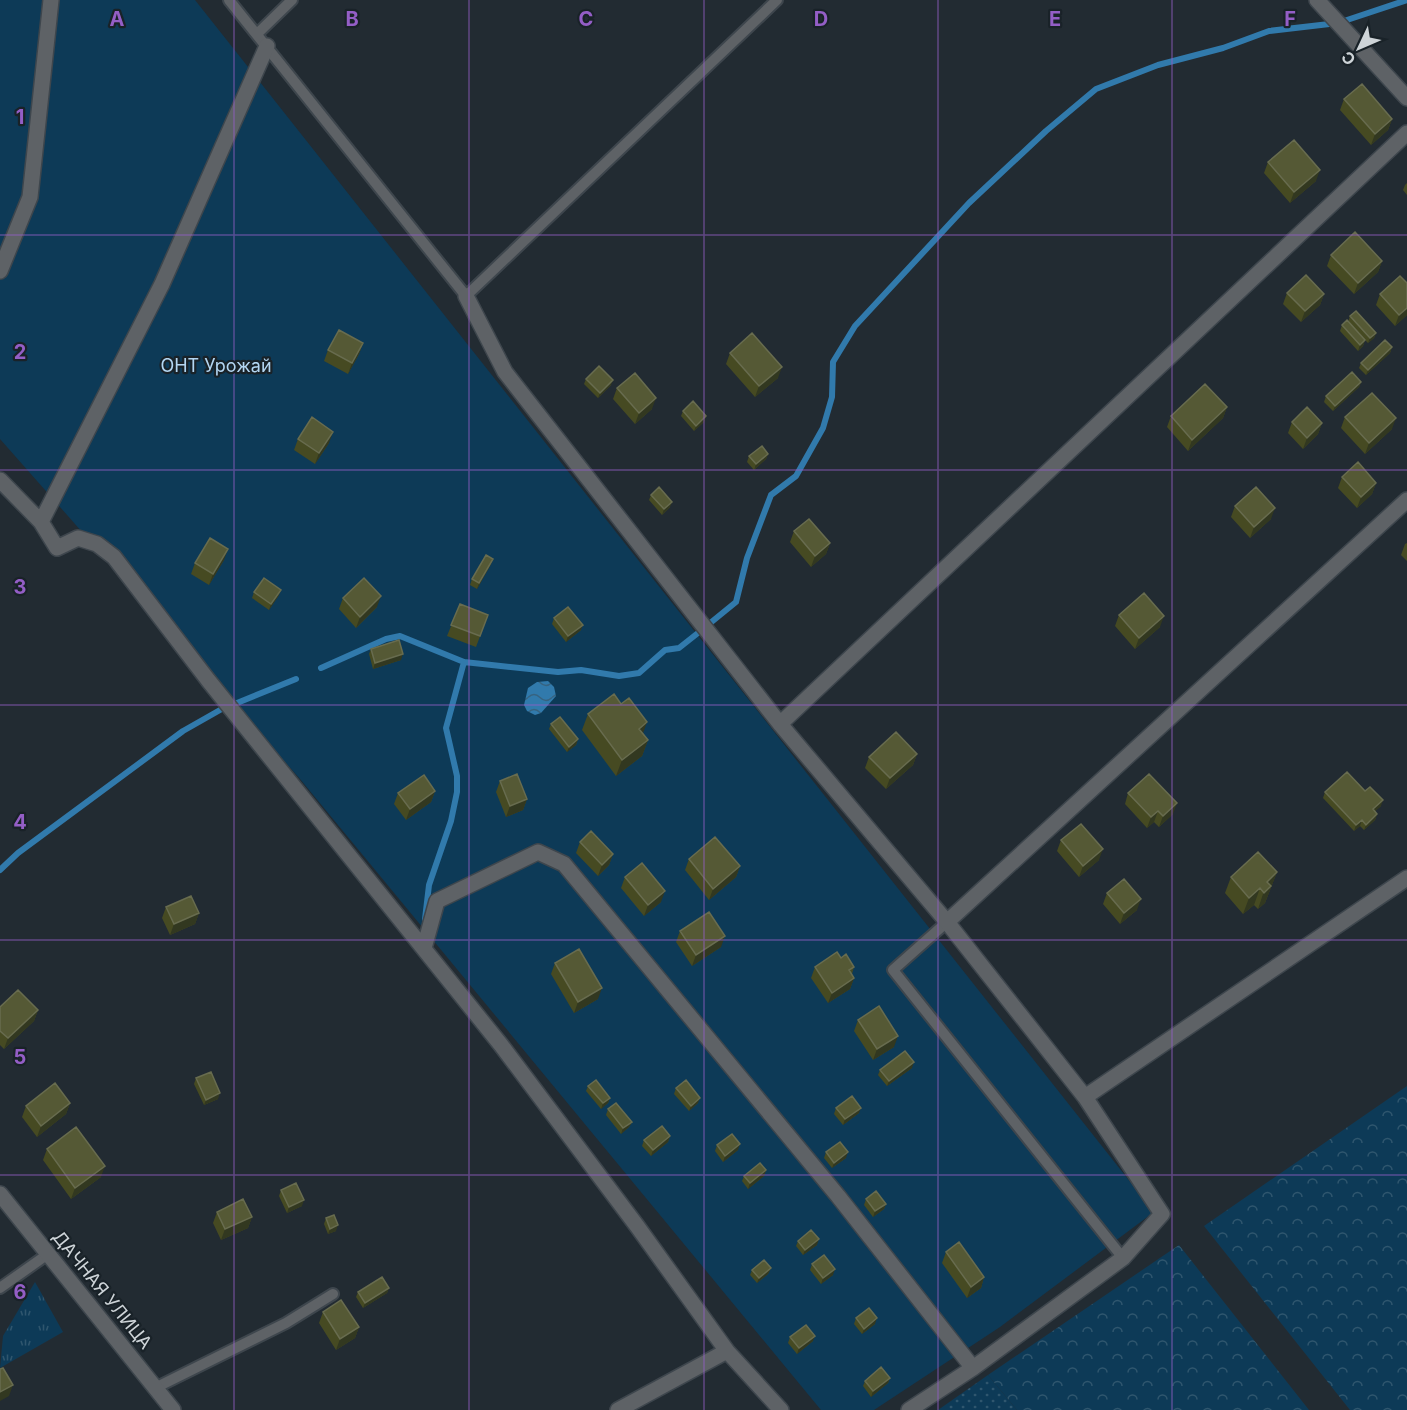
<svg xmlns="http://www.w3.org/2000/svg" width="1407" height="1410" font-family="Inter,sans-serif">
<style>
.grass{fill:url(#grass-dots)}
.forest{fill:url(#forest-crowns)}
.park{fill:url(#park-tufts)}
.garden{fill:#0d3a57}
.water{fill:url(#water-waves)}
.lines{fill:none;stroke-linecap:round;stroke-linejoin:round}
.stream{stroke:#317aac;stroke-width:6}
.lane-casing{stroke:#3e464d;stroke-width:14}
.street-casing{stroke:#3e464d;stroke-width:18}
.lane{stroke:#5e6266;stroke-width:10}
.street{stroke:#5e6266;stroke-width:15}
.wall{fill:#464a22}
.shaded-wall{fill:#323820}
.building{fill:#555935;stroke:#686c4f;stroke-width:1.5}
.grid{fill:none;stroke:#945ec6;stroke-width:1.5;stroke-opacity:0.55}
.labels{text-anchor:middle;stroke-width:4.5;stroke-linejoin:round;paint-order:stroke}
.park-label{font-size:18px;fill:#b3d6f2;stroke:#192228}
.street-label{font-size:18px;fill:#ced4d8;stroke:#192228}
.grid-label{font-size:20px;text-anchor:middle;font-weight:bold;fill:#945ec6;stroke:#192228;stroke-width:4.5;stroke-linejoin:round;paint-order:stroke}
</style>
<defs>
<pattern id="grass-dots" width="8" height="8" patternUnits="userSpaceOnUse" patternTransform="scale(1.5)"><rect width="8" height="8" fill="#0d3a57"/><path d="M2 2h.1M6 6h.1" fill="none" stroke="#2f566e" stroke-width="1.8" stroke-linecap="round"/></pattern>
<pattern id="forest-crowns" width="20" height="18" patternUnits="userSpaceOnUse" patternTransform="scale(1.5)"><rect width="20" height="18" fill="#0d3a57"/><path d="M2 6a3 3 0 1 1 6 0M12 15a3 3 0 1 1 6 0" fill="none" stroke="#2f566e"/></pattern>
<pattern id="park-tufts" width="24" height="20" patternUnits="userSpaceOnUse" patternTransform="scale(1.5)"><rect width="24" height="20" fill="#0d3a57"/><path d="M3 7l-1-3M5 7V3M7 7l1-3M15 17l-1-3M17 17v-4M19 17l1-3" fill="none" stroke="#2f566e"/></pattern>
<pattern id="water-waves" width="16" height="10" patternUnits="userSpaceOnUse" patternTransform="scale(1.5)"><rect width="16" height="10" fill="#317aac"/><path d="M0 5q4-4 8 0t8 0" fill="none" stroke="#366381"/></pattern>
</defs>
<rect width="100%" height="100%" fill="#222b32"/>
<path class="grass" d="M988,1375L1017,1410H938Z"/>
<path class="forest" d="M1407,1086V1410H1350L1204,1226Z
M1179,1245L1309,1410H1017L988,1375Z"/>
<path class="park" d="M35,1282L63,1332L0,1368L3,1336Z"/>
<path class="garden" d="M0,0H195L1154,1212L1000,1327L874,1410H821L300,779L0,439Z"/>
<path class="water" d="M548,681L554,687L556,696L541,713L535,715L527,711L524,705L528,688L537,682Z"/>
<g class="lines">
<path class="stream" d="M709,624L736,602L747,558L771,495L796,476L823,428L832,397L833,362L855,326L969,203L1046,131L1096,89L1158,65L1223,48L1269,31L1338,23L1407,0
M321,668L386,639L400,636L464,662L558,672L581,670L619,676L639,673L665,650L679,648L703,629
M237,703L296,679
M0,870L18,853L183,731L220,710
M425,919L429,885L451,821L457,792V776L446,728L464,662"/>
<defs>
<path id="lane" d="M229,0L466,296L777,0
M257,34L292,0
M947,922L893,970L1123,1258
M0,1288L48,1254
M155,1388L286,1323L333,1294"/>
<path id="street" d="M1317,0L1407,98
M0,271L30,197L51,0
M466,296L505,372L780,724L947,922L1085,1097L1162,1214L1123,1258L973,1368L909,1410
M0,480L41,522L57,548L78,538L97,544L114,557L208,680L501,1045L637,1226L727,1351L781,1410
M41,522L162,284L267,46
M780,724L1407,133
M947,922L1407,500
M424,948L437,901L538,852L564,864L838,1196L973,1368
M1085,1097L1407,878
M0,1194L173,1410
M618,1410L727,1351"/>
</defs>
<use href="#lane" class="lane-casing"/>
<use href="#street" class="street-casing"/>
<use href="#lane" class="lane"/>
<use href="#street" class="street"/>
</g>
<path class="wall" d="M1344,99L1392,119L1388,130L1371,145L1340,110Z
M1268,162L1316,181L1290,203L1264,173Z
M1407,183V195L1403,190L1405,185Z
M1331,255L1382,261L1378,272L1354,294L1327,266Z
M1287,293L1324,294L1320,305L1301,322L1283,304Z
M1380,294L1407,315L1395,326L1376,305Z
M1350,316L1376,333L1374,338L1368,343L1365,340L1363,346L1358,351L1340,331L1342,325L1348,322Z
M363,343L359,354L348,374L324,361L328,350Z
M1392,347L1390,353L1366,375L1359,368L1361,363Z
M730,353L778,378L755,397L726,364Z
M586,379L611,385L598,398L584,384Z
M1361,382L1359,387L1333,411L1324,402L1326,396Z
M617,388L652,409L635,424L613,399Z
M1227,407L1223,418L1188,451L1167,427L1171,416Z
M683,411L706,416L704,422L694,431L681,416Z
M1345,417L1392,429L1365,454L1341,428Z
M1292,422L1322,423L1318,434L1303,449L1288,433Z
M298,439L329,443L315,464L294,450Z
M768,454L766,459L754,470L747,462L749,456Z
M1342,477L1376,483L1372,494L1357,508L1338,488Z
M651,495L670,507L662,515L649,500Z
M1235,506L1271,519L1250,538L1231,517Z
M794,531L830,543L826,554L811,567L790,542Z
M1407,543V561L1401,555L1405,544Z
M224,560L209,585L191,574L195,563Z
M491,564L477,589L470,585L472,579Z
M254,592L279,595L269,610L252,598Z
M343,598L377,607L356,628L339,609Z
M460,604L488,615L476,647L447,636Z
M1119,615L1160,627L1135,649L1115,626Z
M554,618L581,630L566,642L552,624Z
M371,649L401,660L373,669L369,654Z
M588,714L643,733L648,740L642,756L616,776L582,730Z
M551,724L578,739L576,745L567,752L549,729Z
M917,754L913,765L886,789L865,768L869,757Z
M500,781L527,799L523,810L506,817L496,792Z
M435,791L431,802L406,820L394,804L398,793Z
M1365,791L1381,806L1375,811L1377,814L1375,820L1364,830L1360,826L1354,831L1323,798L1325,792Z
M1128,793L1173,814L1159,827L1154,822L1147,828L1125,804Z
M1061,840L1099,860L1079,877L1057,851Z
M580,842L613,854L609,865L598,876L576,853Z
M689,859L740,866L736,877L709,900L685,870Z
M1277,872L1265,903L1258,909L1254,905L1243,914L1225,893L1231,877Z
M625,877L661,902L644,916L621,888Z
M1107,893L1137,910L1120,924L1103,904Z
M166,907L199,913L195,924L170,935L162,918Z
M680,931L721,947L692,966L676,942Z
M841,958L854,967L852,974L854,978L850,989L828,1003L811,978L815,967Z
M555,963L598,999L574,1013L551,974Z
M0,1007L38,1010L34,1021L4,1049L0,1045Z
M858,1020L894,1047L873,1060L854,1031Z
M912,1068L887,1086L878,1075L880,1070Z
M196,1078L218,1099L204,1105L194,1084Z
M588,1086L610,1098L608,1103L601,1109L586,1091Z
M676,1088L698,1103L689,1111L674,1094Z
M70,1103L66,1114L37,1137L22,1117L26,1106Z
M836,1108L859,1113L843,1125L834,1114Z
M608,1109L632,1122L629,1127L621,1134L606,1115Z
M670,1136L668,1142L651,1156L642,1146L644,1140Z
M717,1145L738,1150L723,1162L715,1151Z
M47,1149L101,1177L71,1199L43,1160Z
M826,1152L846,1158L832,1168L824,1158Z
M766,1170L764,1176L748,1189L742,1181L744,1176Z
M281,1190L302,1206L287,1213L279,1196Z
M866,1199L886,1204L884,1209L873,1217L864,1205Z
M217,1212L252,1217L248,1228L221,1240L213,1223Z
M326,1218L336,1231L328,1234L324,1224Z
M798,1241L817,1245L803,1255L796,1246Z
M946,1252L984,1277L981,1288L967,1298L942,1263Z
M812,1264L833,1275L821,1284L810,1270Z
M771,1268L768,1274L757,1283L750,1275L752,1270Z
M389,1288L387,1293L363,1308L356,1297L358,1292Z
M323,1312L359,1327L355,1338L336,1350L319,1323Z
M856,1318L875,1324L862,1334L854,1324Z
M790,1337L813,1341L797,1354L788,1343Z
M890,1378L888,1383L871,1397L863,1386L865,1381Z"/>
<path class="shaded-wall" d="M1392,119L1388,130L1371,145L1375,134Z
M1320,170L1316,181L1290,203L1294,192Z
M1382,261L1378,272L1354,294L1358,283Z
M1324,294L1320,305L1301,322L1305,311Z
M1407,308V315L1395,326L1399,315Z
M1376,333L1374,338L1368,343L1370,338Z
M1365,340L1363,346L1358,351L1360,345Z
M363,343L359,354L348,374L352,363Z
M1392,347L1390,353L1366,375L1368,370Z
M782,367L778,378L755,397L759,386Z
M613,380L611,385L598,398L600,393Z
M1361,382L1359,387L1333,411L1335,406Z
M656,398L652,409L635,424L639,413Z
M1227,407L1223,418L1188,451L1192,440Z
M706,416L704,422L694,431L696,426Z
M1396,418L1392,429L1365,454L1369,443Z
M1322,423L1318,434L1303,449L1307,438Z
M333,432L329,443L315,464L319,453Z
M768,454L766,459L754,470L756,464Z
M1376,483L1372,494L1357,508L1361,497Z
M672,502L670,507L662,515L664,509Z
M1275,508L1271,519L1250,538L1254,527Z
M830,543L826,554L811,567L815,556Z
M228,549L224,560L209,585L213,574Z
M493,559L491,564L477,589L479,583Z
M281,590L279,595L269,610L271,604Z
M381,596L377,607L356,628L360,617Z
M1164,616L1160,627L1135,649L1139,638Z
M583,625L581,630L566,642L568,636Z
M403,654L401,660L373,669L375,663Z
M647,722L641,739L639,729Z
M578,739L576,745L567,752L569,747Z
M648,740L642,756L616,776L622,760Z
M917,754L913,765L886,789L890,778Z
M435,791L431,802L406,820L410,809Z
M527,799L523,810L506,817L510,806Z
M1383,800L1381,806L1371,815L1373,809Z
M1177,803L1173,814L1159,827L1163,816Z
M1158,811L1154,822L1147,828L1151,817Z
M1377,814L1375,820L1364,830L1366,825Z
M1362,820L1360,826L1354,831L1356,825Z
M1103,849L1099,860L1079,877L1083,866Z
M613,854L609,865L598,876L602,865Z
M740,866L736,877L709,900L713,889Z
M1277,872L1265,903L1258,909L1267,882Z
M1260,888L1254,905L1243,914L1249,898Z
M665,891L661,902L644,916L648,905Z
M1141,899L1137,910L1120,924L1124,913Z
M199,913L195,924L170,935L174,924Z
M725,936L721,947L692,966L696,955Z
M854,978L850,989L828,1003L832,993Z
M602,988L598,999L574,1013L578,1002Z
M38,1010L34,1021L4,1049L8,1038Z
M898,1036L894,1047L873,1060L877,1049Z
M914,1062L912,1068L887,1086L889,1081Z
M220,1093L218,1099L204,1105L206,1100Z
M610,1098L608,1103L601,1109L603,1103Z
M700,1098L698,1103L689,1111L691,1106Z
M70,1103L66,1114L37,1137L41,1126Z
M861,1108L859,1113L843,1125L845,1119Z
M632,1122L629,1127L621,1134L623,1128Z
M670,1136L668,1142L651,1156L653,1150Z
M740,1144L738,1150L723,1162L725,1156Z
M848,1152L846,1158L832,1168L834,1163Z
M105,1166L101,1177L71,1199L75,1188Z
M766,1170L764,1176L748,1189L750,1183Z
M304,1200L302,1206L287,1213L289,1207Z
M886,1204L884,1209L873,1217L875,1211Z
M252,1217L248,1228L221,1240L225,1229Z
M338,1225L336,1231L328,1234L330,1229Z
M819,1239L817,1245L803,1255L805,1250Z
M771,1268L768,1274L757,1283L759,1278Z
M835,1269L833,1275L821,1284L823,1278Z
M984,1277L981,1288L967,1298L971,1287Z
M389,1288L387,1293L363,1308L365,1303Z
M877,1318L875,1324L862,1334L864,1329Z
M359,1327L355,1338L336,1350L340,1339Z
M815,1336L813,1341L797,1354L799,1348Z
M890,1378L888,1383L871,1397L873,1391Z
M13,1385L9,1396L0,1401V1392Z"/>
<path class="building" d="M1362,84L1392,119L1375,134L1344,99Z
M1294,140L1320,170L1294,192L1268,162Z
M1355,232L1382,261L1358,283L1331,255Z
M1306,275L1324,294L1305,311L1287,293Z
M1400,276L1407,283V308L1399,315L1380,294Z
M1356,311L1376,333L1370,338L1350,316Z
M1347,320L1365,340L1360,345L1342,325Z
M339,330L363,343L352,363L328,350Z
M752,333L782,367L759,386L730,353Z
M1385,340L1392,347L1368,370L1361,363Z
M599,366L613,380L600,393L586,379Z
M1352,372L1361,382L1335,406L1326,396Z
M635,373L656,398L639,413L617,388Z
M1205,384L1227,407L1192,440L1171,416Z
M1372,393L1396,418L1369,443L1345,417Z
M693,401L706,416L696,426L683,411Z
M1307,407L1322,423L1307,438L1292,422Z
M312,417L333,432L319,453L298,439Z
M762,446L768,454L756,464L749,456Z
M1358,462L1376,483L1361,497L1342,477Z
M659,487L672,502L664,509L651,495Z
M1256,487L1275,508L1254,527L1235,506Z
M809,519L830,543L815,556L794,531Z
M210,538L228,549L213,574L195,563Z
M486,555L493,559L479,583L472,579Z
M264,578L281,590L271,604L254,592Z
M364,578L381,596L360,617L343,598Z
M1144,593L1164,616L1139,638L1119,615Z
M460,604L488,615L480,636L451,625Z
M568,607L583,625L568,636L554,618Z
M399,640L403,654L375,663L371,649Z
M614,694L621,704L629,698L647,722L639,729L648,740L622,760L588,714Z
M560,717L578,739L569,747L551,724Z
M896,732L917,754L890,778L869,757Z
M1347,772L1365,791L1370,787L1383,800L1373,809L1377,814L1366,825L1362,820L1356,825L1325,792Z
M517,774L527,799L510,806L500,781Z
M1149,774L1177,803L1163,816L1158,811L1151,817L1128,793Z
M424,775L435,791L410,809L398,793Z
M1081,824L1103,849L1083,866L1061,840Z
M591,831L613,854L602,865L580,842Z
M715,837L740,866L713,889L689,859Z
M1258,852L1277,872L1267,882L1271,886L1264,893L1260,888L1249,898L1231,877Z
M642,863L665,891L648,905L625,877Z
M1124,879L1141,899L1124,913L1107,893Z
M191,896L199,913L174,924L166,907Z
M709,912L725,936L696,955L680,931Z
M579,949L602,988L578,1002L555,963Z
M837,952L841,958L846,954L854,967L849,970L854,978L832,993L815,967Z
M18,990L38,1010L8,1038L0,1031V1007Z
M879,1006L898,1036L877,1049L858,1020Z
M905,1051L914,1062L889,1081L880,1070Z
M211,1072L220,1093L206,1100L196,1078Z
M596,1080L610,1098L603,1103L588,1086Z
M686,1080L700,1098L691,1106L676,1088Z
M55,1083L70,1103L41,1126L26,1106Z
M852,1096L861,1108L845,1119L836,1108Z
M616,1103L632,1122L623,1128L608,1109Z
M662,1126L670,1136L653,1150L644,1140Z
M76,1127L105,1166L75,1188L47,1149Z
M732,1134L740,1144L725,1156L717,1145Z
M840,1142L848,1152L834,1163L826,1152Z
M760,1163L766,1170L750,1183L744,1176Z
M296,1183L304,1200L289,1207L281,1190Z
M876,1191L886,1204L875,1211L866,1199Z
M243,1199L252,1217L225,1229L217,1212Z
M334,1215L338,1225L330,1229L326,1218Z
M811,1230L819,1239L805,1250L798,1241Z
M959,1242L984,1277L971,1287L946,1252Z
M824,1255L835,1269L823,1278L812,1264Z
M764,1260L771,1268L759,1278L752,1270Z
M382,1277L389,1288L365,1303L358,1292Z
M341,1300L359,1327L340,1339L323,1312Z
M869,1308L877,1318L864,1329L856,1318Z
M806,1325L815,1336L799,1348L790,1337Z
M881,1367L890,1378L873,1391L865,1381Z
M3,1368L13,1385L0,1392V1369Z"/>
<path class="grid" d="M234,0V1410M469,0V1410M704,0V1410M938,0V1410M1172,0V1410M0,235H1407M0,470H1407M0,705H1407M0,940H1407M0,1175H1407"/>
<g class="labels">
<g class="park-label">
<text x="216" y="372">ОНТ Урожай</text>
</g>
<g class="street-label">
<text transform="translate(102 1290) rotate(51)" y="6">ДАЧНАЯ УЛИЦА</text>
</g>
</g>
<g class="grid-label">
<text x="117" y="26">A</text>
<text x="352" y="26">B</text>
<text x="586" y="26">C</text>
<text x="821" y="26">D</text>
<text x="1055" y="26">E</text>
<text x="1290" y="26">F</text>
<text x="20" y="124">1</text>
<text x="20" y="359">2</text>
<text x="20" y="594">3</text>
<text x="20" y="829">4</text>
<text x="20" y="1064">5</text>
<text x="20" y="1299">6</text>
</g>
<g transform="translate(1359 48) rotate(226)" stroke="#192228" stroke-width="4.5" paint-order="stroke">
<path d="M0-4.5L10 22L0 15L-10 22Z" fill="#ced4d8"/>
<text y="-9" font-size="16" font-weight="bold" text-anchor="middle" fill="#ced4d8">С</text>
</g>
</svg>
